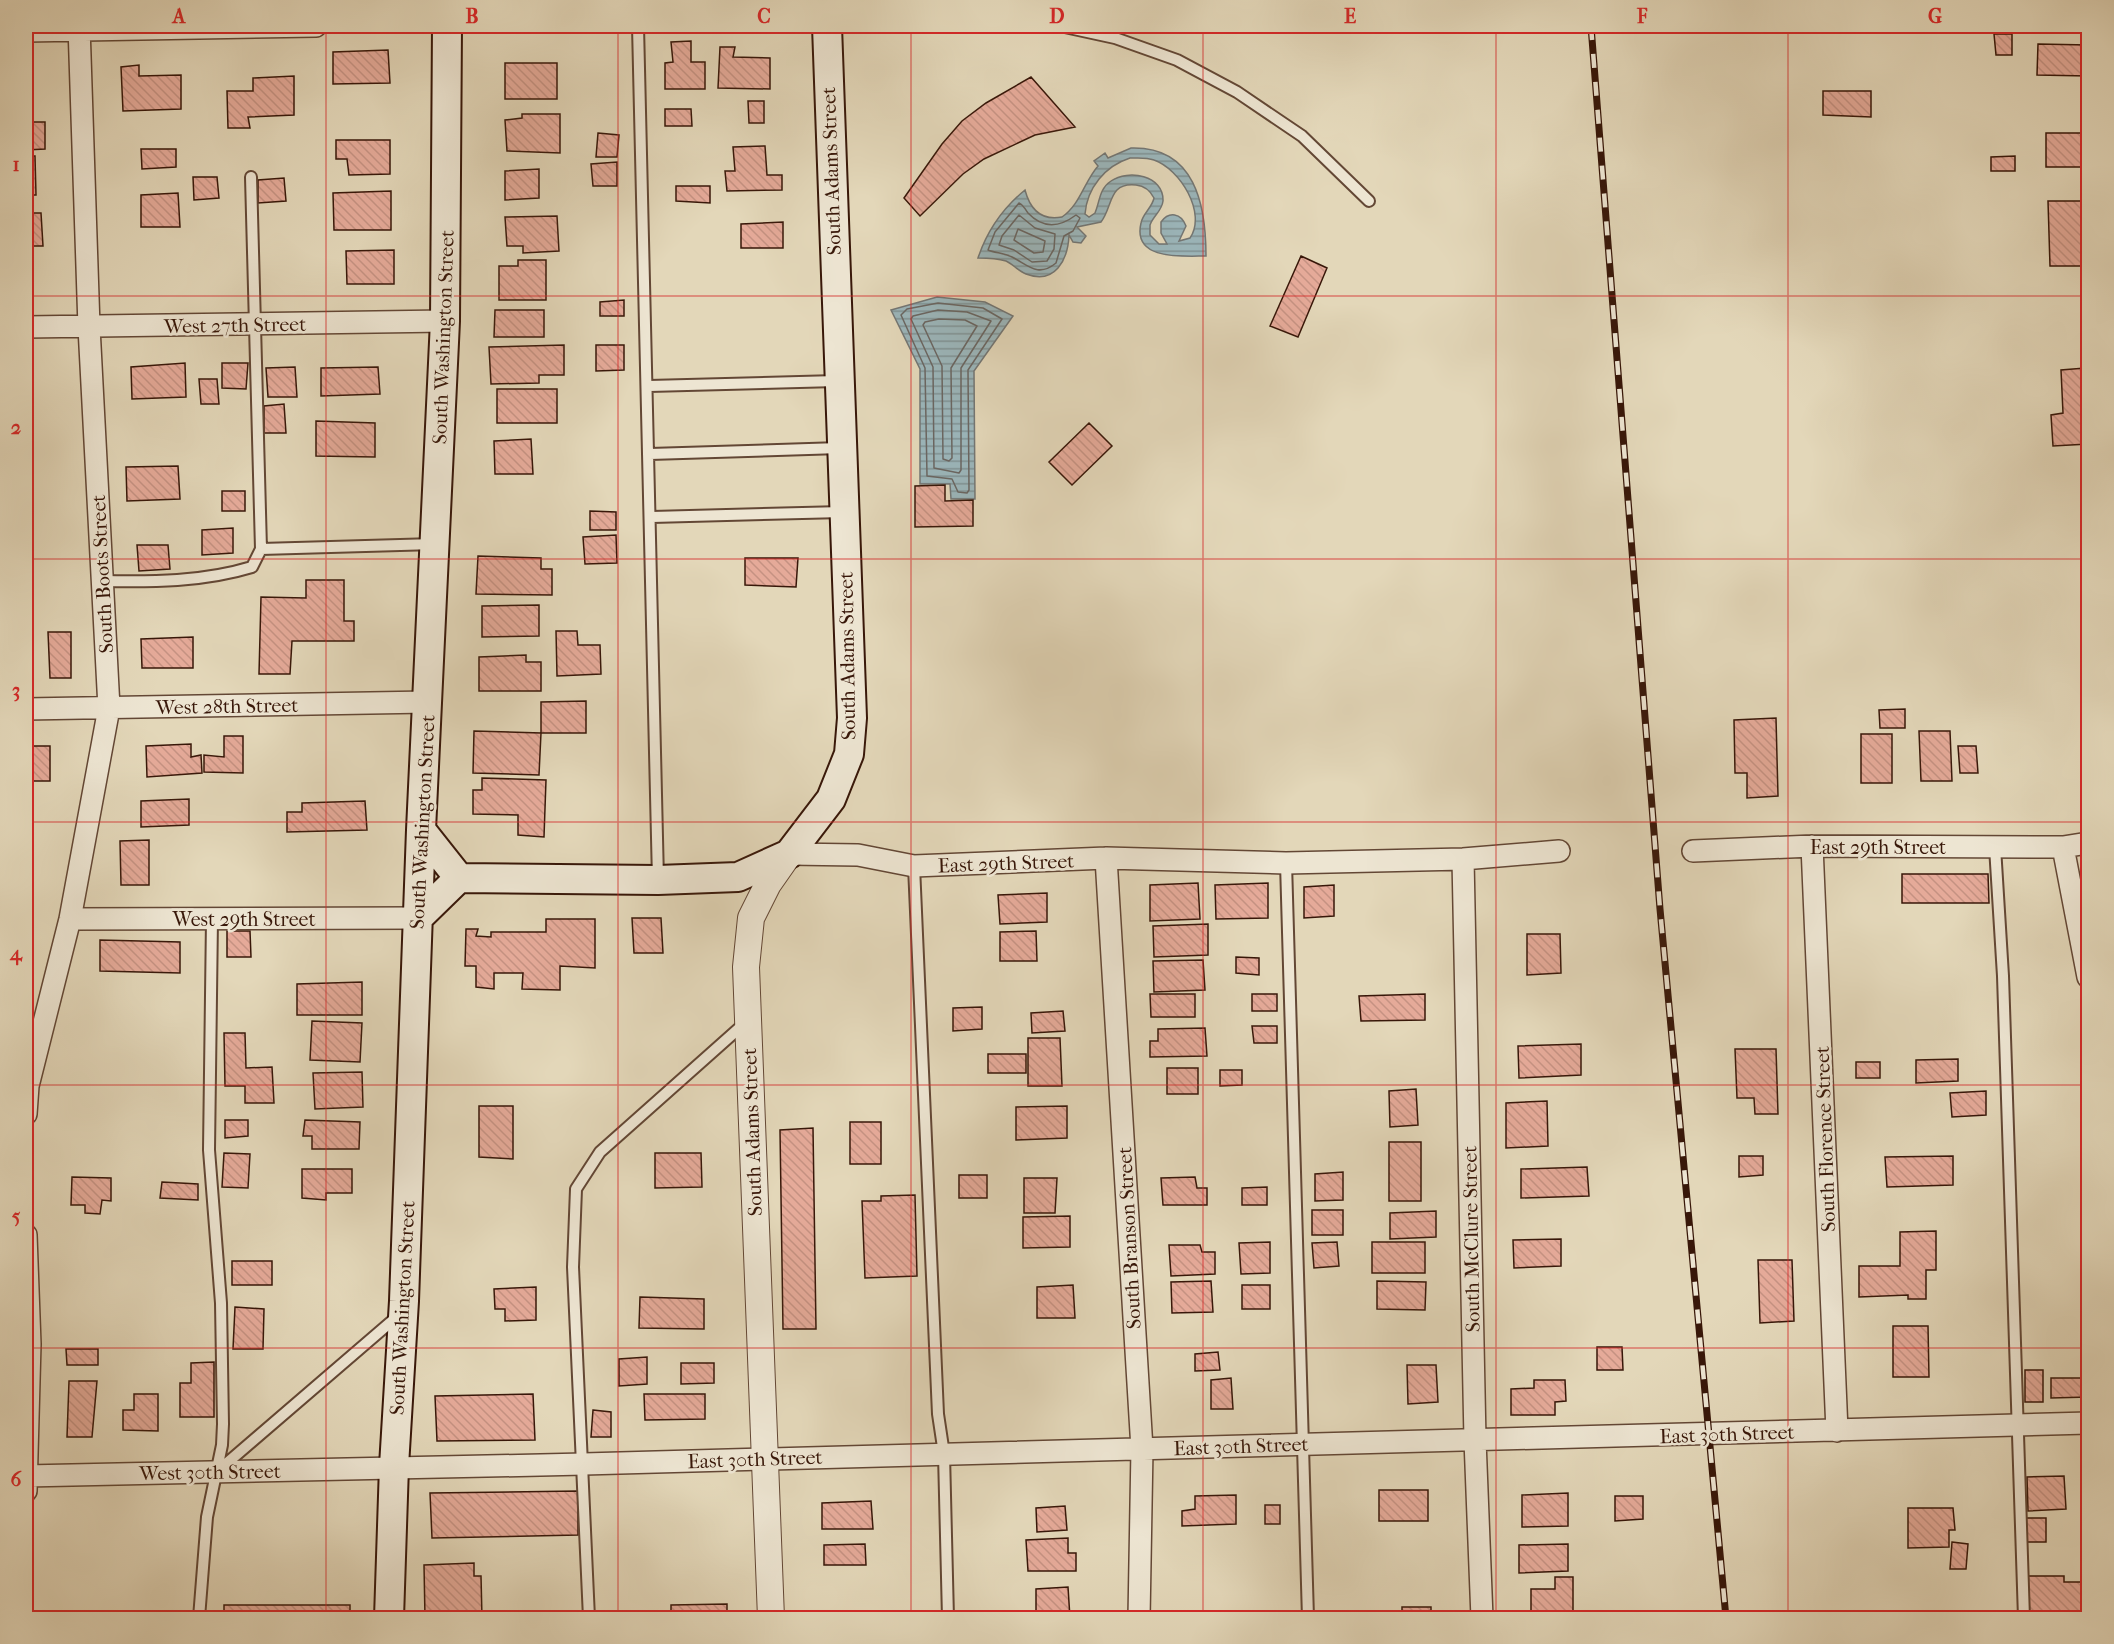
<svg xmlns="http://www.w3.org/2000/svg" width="2114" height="1644" font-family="'IM FELL French Canon',serif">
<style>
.water{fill:url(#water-rules);stroke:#737674;stroke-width:1.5;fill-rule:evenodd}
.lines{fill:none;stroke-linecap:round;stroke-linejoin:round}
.shore{stroke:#6a6662;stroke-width:1.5}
.building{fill:url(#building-back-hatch);stroke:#381709;stroke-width:1.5}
.service-casing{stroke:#634735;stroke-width:14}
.minor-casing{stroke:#634735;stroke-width:24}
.tertiary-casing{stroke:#634735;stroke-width:28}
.secondary-casing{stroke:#381709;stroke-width:32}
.service{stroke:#ede5d2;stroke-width:10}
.minor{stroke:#ede5d2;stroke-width:21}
.tertiary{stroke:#ede5d2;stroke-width:26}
.secondary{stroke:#ede5d2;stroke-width:28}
.rail-casing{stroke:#381709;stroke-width:7}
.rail{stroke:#ede5d2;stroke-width:4.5;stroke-dasharray:14;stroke-linecap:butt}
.grid{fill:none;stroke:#d62828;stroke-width:1.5;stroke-opacity:0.55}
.labels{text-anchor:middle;stroke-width:5;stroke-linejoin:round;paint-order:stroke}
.street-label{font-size:20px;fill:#381709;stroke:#ede5d2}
.neatline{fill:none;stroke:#d62828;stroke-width:2}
.grid-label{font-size:20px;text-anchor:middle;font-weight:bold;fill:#d62828}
</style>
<defs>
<pattern id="water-rules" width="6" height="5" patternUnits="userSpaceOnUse" patternTransform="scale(1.5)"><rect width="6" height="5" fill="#9bb6bb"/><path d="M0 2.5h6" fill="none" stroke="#7f9396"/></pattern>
<pattern id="building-back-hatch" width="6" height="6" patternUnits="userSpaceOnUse" patternTransform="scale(1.5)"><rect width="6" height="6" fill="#e5aa99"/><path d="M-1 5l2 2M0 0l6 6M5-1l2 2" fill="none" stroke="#c59282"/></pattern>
</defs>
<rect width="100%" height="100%" fill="#e3d7b9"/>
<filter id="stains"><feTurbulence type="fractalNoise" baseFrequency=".00333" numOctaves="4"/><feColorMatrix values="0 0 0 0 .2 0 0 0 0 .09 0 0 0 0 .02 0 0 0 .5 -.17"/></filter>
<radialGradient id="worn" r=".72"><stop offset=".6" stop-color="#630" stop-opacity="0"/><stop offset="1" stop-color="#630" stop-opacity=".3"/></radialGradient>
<path class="water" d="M1131,148C1195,146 1206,205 1206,256C1183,256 1132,261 1141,223C1143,213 1152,208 1154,198C1150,190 1145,186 1136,185C1108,182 1113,207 1101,222L1077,227L1086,236L1081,243L1073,242L1069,235C1068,260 1055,285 1026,274C1018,271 1013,264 1006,261C996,258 987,258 978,258C987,231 1003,208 1025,190C1030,209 1041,221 1062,217C1080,205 1084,182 1098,166L1094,161L1105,153L1108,158ZM1130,158C1138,158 1146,157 1154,160C1180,169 1207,213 1190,238L1179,241L1186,226C1181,213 1169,211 1161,222V233L1167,244H1159L1150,235V225C1153,216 1162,211 1163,201C1164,175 1128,169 1111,181C1099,189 1100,201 1095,213L1089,217L1085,214C1087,188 1105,166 1130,158Z
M937,297L985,302L1013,316L974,371L975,499H951L950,484H920V369L891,310Z"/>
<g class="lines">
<path class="shore" d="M1019,203C1024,205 1024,208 1028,213C1043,229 1060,227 1076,215L1080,218L1073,231L1064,236L1056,263C1038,278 1028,265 1012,257C1004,253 995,253 988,250L995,232Z
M1019,215L1035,228L1055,234L1054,249L1047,261L1032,262L1014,250L999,245L1002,236Z
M1018,229L1045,241L1043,252L1034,253L1014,240Z
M938,303L983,308L1002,319L968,370L969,490L967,493L958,492L952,479L927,476L925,368L901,315L907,309Z
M938,310L967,312L991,321L961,368V470L959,473L934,468L933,367L911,319L913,316Z
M939,319L965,320L977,326L951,368L952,458L949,461L943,459L942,366L923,325L925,322Z"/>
</g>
<path class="building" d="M1994,34H2012V55H1996Z
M691,41V62H705V89H665V63L673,62L671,42Z
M2038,44L2088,45V76L2037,75Z
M720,47H735L733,57L770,58V89L718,88Z
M388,50L390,83L333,84V52Z
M505,63H557V99H505Z
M139,65V76L181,75V109L123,111L121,67Z
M294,76V115L248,117L250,128H228L227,91H253V78Z
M1031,77L1075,127L1035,135L984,159L963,174L920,216L904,198L942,144L962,121L986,103Z
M1823,91H1871V117L1823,115Z
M748,101H764V123H749Z
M665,109H691L692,126H665Z
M522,114H560V153L507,151L505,120L522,118Z
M26,122H45V149L26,150Z
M598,133L619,135L617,157H596Z
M2046,133H2088V167H2046Z
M336,140H390V174L349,175L347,159H336Z
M765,146L767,175H782V190L727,191L725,171H735L733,147Z
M141,149H176V167L142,169Z
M26,156H35L36,195H26Z
M2015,156V171H1991V157Z
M617,162V186H593L591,164Z
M539,169V198L505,200V171Z
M193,177H217L219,198L194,200Z
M284,178L286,201L258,203V180Z
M676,186H710V203L676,201Z
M391,191V230H334L333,193Z
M178,193L180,227H141V195Z
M2048,201H2081L2082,266H2050Z
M26,213H41L43,246H26Z
M557,216L559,251L523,253V246H507L505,217Z
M783,222V248H741V224Z
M394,250V284H347L346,251Z
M1301,256L1327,268L1298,337L1270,326Z
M518,260H546V300H499V266H518Z
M624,300V316H600V302Z
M495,310H544V337H494Z
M564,345V375H539V383L491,384L489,347Z
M596,345H624V370L596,371Z
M185,363L186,397L132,399L131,367Z
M222,363H248L246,389L222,388Z
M295,367L297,397H268L266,368Z
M378,367L380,394L321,396V368Z
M2085,368L2088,388V444L2053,446L2051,415L2063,413L2061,370Z
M199,379H217L219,404H201Z
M497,389H557V423H497Z
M284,404L286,433H264V406Z
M316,421L375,423V457L316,456Z
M1089,423L1112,446L1072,485L1049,462Z
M531,439L533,474H495L494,441Z
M178,466L180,499L127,501L126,467Z
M945,485V501L973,500V526L915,527V486Z
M222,491H245V511H222Z
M590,511L616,512V530H590Z
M233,528V553L202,555V530Z
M616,535L617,563L585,564L583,537Z
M137,545H168L170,569L139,571Z
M478,556L541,558V569H552V595L476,594Z
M745,558H798L796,587L745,585Z
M306,580H344V621H354V641H292L290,674H259L261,597L306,598Z
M539,605V636L482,637V606Z
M556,631H577L578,645H600L601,674L557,676Z
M48,632H71V678H50Z
M193,637V668H142L141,639Z
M526,655V662H541V691H479V657Z
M586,701V733H541V702Z
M1905,709V728H1880L1879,710Z
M1776,718L1778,796L1747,798V773H1735L1734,720Z
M474,731L541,733L539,775L473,773Z
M1919,731H1950L1952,781H1921Z
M1861,734H1892V783H1861Z
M224,736H243V773L204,772V755L224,757Z
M191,744V757L201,755L202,773L147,777L146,746Z
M26,746H50V781H26Z
M1958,746H1976L1978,773H1960Z
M482,778L546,780L544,837L518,835V815L473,814V790H482Z
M189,799V825L141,827V801Z
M365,801L367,830L287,832V812H302V803Z
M149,840V885H121L120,841Z
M1902,874H1988L1989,903H1902Z
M1198,883L1200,919L1150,921V885Z
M1268,883V918L1216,919L1215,885Z
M1334,885V916L1304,918V887Z
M1047,893V922L1000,924L998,895Z
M632,918H661L663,953H634Z
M546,919H595V968L560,966V990L522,989L523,973H494V989L476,987V966H465L466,929H478L476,936L491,937V932H546Z
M1208,924V955L1154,957L1153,926Z
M227,931H250L251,957H227Z
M1036,931L1037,961H1000V932Z
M1527,934H1560L1561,973L1527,975Z
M100,940L180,942V973L100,971Z
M1236,957L1259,958V975L1236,973Z
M1203,960L1205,990L1154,992L1153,961Z
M362,982V1015H297V984Z
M1150,994H1195V1017H1151Z
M1252,994H1277V1011H1252Z
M1425,994V1020L1361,1021L1359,996Z
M982,1007V1029L953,1031V1008Z
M1063,1011L1065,1031L1032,1033L1031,1013Z
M312,1021L362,1023L360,1062L310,1060Z
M1252,1026H1277V1043H1254Z
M1205,1028L1207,1056L1150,1057V1041H1158V1029Z
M224,1033H245L246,1068L272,1067L274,1103H245V1086H225Z
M1028,1038H1060L1062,1086H1028Z
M1581,1044V1075L1519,1078L1518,1046Z
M1735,1049H1776L1778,1114H1755L1754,1098H1737Z
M988,1054H1026V1073H988Z
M1958,1059V1081L1916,1083V1060Z
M1856,1062H1880V1078H1856Z
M1167,1068H1198V1094H1167Z
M1220,1070H1242V1085L1220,1086Z
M362,1072L363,1107L315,1109L313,1073Z
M1416,1089L1418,1125L1390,1127L1389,1091Z
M1986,1091V1115L1952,1117L1950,1093Z
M1547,1101L1548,1146L1506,1148V1103Z
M479,1106H513V1159L479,1157Z
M1067,1106V1138L1016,1140V1107Z
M225,1120H248V1136L225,1138Z
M305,1120L360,1122L359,1149H312V1136H303Z
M850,1122H881V1164H850Z
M813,1128L816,1329H783L780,1130Z
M1389,1142H1421V1201H1389Z
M224,1153L250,1154L248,1188L222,1187Z
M655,1153H701L702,1187L655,1188Z
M1739,1156H1763V1175L1739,1177Z
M1953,1156V1185L1887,1187L1885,1157Z
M1587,1167L1589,1196L1521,1198V1169Z
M302,1169H352V1193H326V1200L302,1198Z
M1343,1172V1200L1315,1201V1174Z
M959,1175H987V1198H959Z
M72,1177L111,1178V1201L102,1200L100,1214L85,1213V1205H71Z
M1195,1177L1197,1188H1207V1205H1163L1161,1178Z
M1024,1178H1057L1055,1213H1024Z
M162,1182L198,1184V1200L160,1198Z
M1267,1187V1205H1242V1188Z
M915,1195L917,1276L865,1278L862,1201H881V1196Z
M1312,1210H1343V1235H1312Z
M1436,1211V1237L1390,1239V1213Z
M1070,1216V1247L1023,1248V1217Z
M1936,1231V1270H1926V1299H1908V1295L1859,1297V1266H1900V1232Z
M1561,1239V1266L1514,1268L1513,1240Z
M1270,1242V1273L1241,1274L1239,1243Z
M1337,1242L1339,1266L1314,1268L1312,1243Z
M1372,1242H1425V1273H1372Z
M1169,1245H1200L1202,1252H1215V1274L1171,1276Z
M1758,1260H1792L1794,1321L1760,1323Z
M232,1261H272V1285H232Z
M2082,1263H2088V1349H2082Z
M1211,1281L1213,1312L1172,1313L1171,1282Z
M1377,1281L1426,1282L1425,1310L1377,1309Z
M1073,1285L1075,1318H1037V1287Z
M1242,1285H1270V1309H1242Z
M536,1287V1320L505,1321V1309H495L494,1289Z
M640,1297L704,1299V1329L639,1328Z
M235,1307L264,1309L263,1349H233Z
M1893,1326H1928L1929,1377H1893Z
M1597,1347H1622L1623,1370H1597Z
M66,1349H98V1365H67Z
M1218,1352L1220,1370L1195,1371V1354Z
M647,1357V1384L619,1386V1359Z
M214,1362V1417H180V1383H191V1363Z
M681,1363H714V1383L681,1384Z
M1407,1365H1436L1438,1402L1408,1404Z
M2025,1370H2043V1402H2025Z
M1231,1378L1233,1409H1211V1380Z
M2051,1378H2088V1397L2051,1398Z
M1534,1380H1565L1566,1401L1555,1402V1415H1511V1389L1534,1388Z
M69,1381H97L92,1437H67Z
M134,1394H158V1431L123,1430V1410H134Z
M533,1394L535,1440L437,1441L435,1396Z
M644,1394H705V1419L645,1420Z
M593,1410L611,1412V1437H591Z
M2064,1476L2066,1509L2028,1511L2027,1477Z
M1379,1490H1428V1521H1379Z
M578,1491V1535L432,1538L430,1493Z
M1568,1493V1526L1522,1527V1495Z
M1568,1493V1526L1522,1527V1495Z
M1236,1495V1524L1182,1526V1511L1195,1509V1496Z
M1615,1496H1643V1519L1615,1521Z
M871,1501L873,1529H822V1503Z
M1265,1505H1280V1524H1265Z
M1065,1506L1067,1530L1037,1532L1036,1508Z
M1908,1508H1953L1955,1530H1949V1547L1908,1548Z
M2024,1518H2046V1542H2024Z
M1068,1538V1553H1076V1571H1028L1026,1540Z
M1952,1542L1968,1544L1966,1569H1950Z
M865,1544L866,1565H824V1545Z
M1568,1544V1571L1519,1573V1545Z
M1568,1544V1571L1519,1573V1545Z
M474,1563V1576H481L482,1618H425L424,1565Z
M2025,1576H2064V1582H2088V1615H2025Z
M1555,1577H1573V1616L1531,1618V1589H1555Z
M1555,1577H1573V1616L1531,1618V1589H1555Z
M1068,1587L1070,1618H1036V1589Z
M727,1604V1618H671V1605Z
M224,1605H350V1618H224Z
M1402,1607H1431V1618H1402Z
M1402,1607H1431V1618H1402Z
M826,1615H858L859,1618H826Z"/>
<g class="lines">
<defs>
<path id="service" d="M638,26L658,880
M1060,26L1115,38L1177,60L1237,92L1302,136L1369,201
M649,386L837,381
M650,454L840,448
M652,517L843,512
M261,549L435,544
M102,581C152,582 203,582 252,567L261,549L251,177
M1995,847L2003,976L2024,1618
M1286,863L1308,1618
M914,866L938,1414L944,1454L948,1618
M220,1469L399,1315
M199,1618L207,1517L222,1445L223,1424L221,1303L209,1150L212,919
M589,1618L573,1267L576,1189L600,1152L745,1023"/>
<path id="minor" d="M26,31L316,26
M26,327L445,321
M26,709L428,702
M1812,846L1837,1431
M2063,847L2088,977
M1693,851L1812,846L2063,847L2088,843
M789,854L858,855L914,866L1106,858L1286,863L1463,859L1559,851
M1106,858L1142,1449L1139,1618
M1463,859L1475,1440L1482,1618
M70,919L418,918
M26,1114L28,1086L70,919L109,708L89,327L79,26
M26,1235L30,1344L26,1491
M26,1476L584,1464L2088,1423"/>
<path id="tertiary" d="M771,1618L746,967L751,918L768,884L789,854"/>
<path id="secondary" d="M421,830L459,878
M418,918L459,878L658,880L738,877L789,854L831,799L849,754L852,718L827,26
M389,1618L394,1466L404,1301L421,830L445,321L447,26"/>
</defs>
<use href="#service" class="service-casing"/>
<use href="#minor" class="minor-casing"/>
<use href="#tertiary" class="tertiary-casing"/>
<use href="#secondary" class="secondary-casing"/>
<use href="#service" class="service"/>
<use href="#minor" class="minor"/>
<use href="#tertiary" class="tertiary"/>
<use href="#secondary" class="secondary"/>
<defs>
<path id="rail" d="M1591,26L1660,909L1726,1618"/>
</defs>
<use href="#rail" class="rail-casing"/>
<use href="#rail" class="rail"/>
</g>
<path class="grid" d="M326,26V1618M618,26V1618M911,26V1618M1203,26V1618M1496,26V1618M1788,26V1618M26,296H2088M26,559H2088M26,822H2088M26,1085H2088M26,1348H2088"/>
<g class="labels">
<g class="street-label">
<text transform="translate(831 171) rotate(-92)" y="7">South Adams Street</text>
<text transform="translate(235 325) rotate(-1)" y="7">West 27th Street</text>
<text transform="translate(443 337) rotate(-88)" y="7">South Washington Street</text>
<text transform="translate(102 574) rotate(-93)" y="7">South Boots Street</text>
<text transform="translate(847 656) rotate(-91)" y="7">South Adams Street</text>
<text transform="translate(227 706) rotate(-1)" y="7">West 28th Street</text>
<text transform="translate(422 822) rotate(-87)" y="7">South Washington Street</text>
<text x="1878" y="854">East 29th Street</text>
<text transform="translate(1006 863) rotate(-2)" y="7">East 29th Street</text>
<text x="244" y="926">West 29th Street</text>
<text transform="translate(752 1132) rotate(-92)" y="7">South Adams Street</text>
<text transform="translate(1825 1139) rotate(-92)" y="7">South Florence Street</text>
<text transform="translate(1129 1238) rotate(-93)" y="7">South Branson Street</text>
<text transform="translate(1471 1239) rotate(-91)" y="7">South McClure Street</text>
<text transform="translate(402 1308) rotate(-87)" y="7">South Washington Street</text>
<text transform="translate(1727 1434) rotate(-2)" y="7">East 30th Street</text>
<text transform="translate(1241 1446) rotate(-2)" y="7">East 30th Street</text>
<text transform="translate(755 1459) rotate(-2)" y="7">East 30th Street</text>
<text transform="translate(210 1472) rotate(-1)" y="7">West 30th Street</text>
</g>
</g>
<rect width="2114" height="1644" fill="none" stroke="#e3d7b9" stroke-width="66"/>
<rect x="33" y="33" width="2048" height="1578" class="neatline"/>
<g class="grid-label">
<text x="179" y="23">A</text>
<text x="472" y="23">B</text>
<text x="764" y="23">C</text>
<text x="1057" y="23">D</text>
<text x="1350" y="23">E</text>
<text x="1642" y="23">F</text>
<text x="1935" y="23">G</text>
<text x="16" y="171">1</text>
<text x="16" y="434">2</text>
<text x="16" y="697">3</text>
<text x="16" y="960">4</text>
<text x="16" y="1223">5</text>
<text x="16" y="1486">6</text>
</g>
<rect width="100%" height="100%" filter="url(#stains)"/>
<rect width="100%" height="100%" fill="url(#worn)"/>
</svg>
